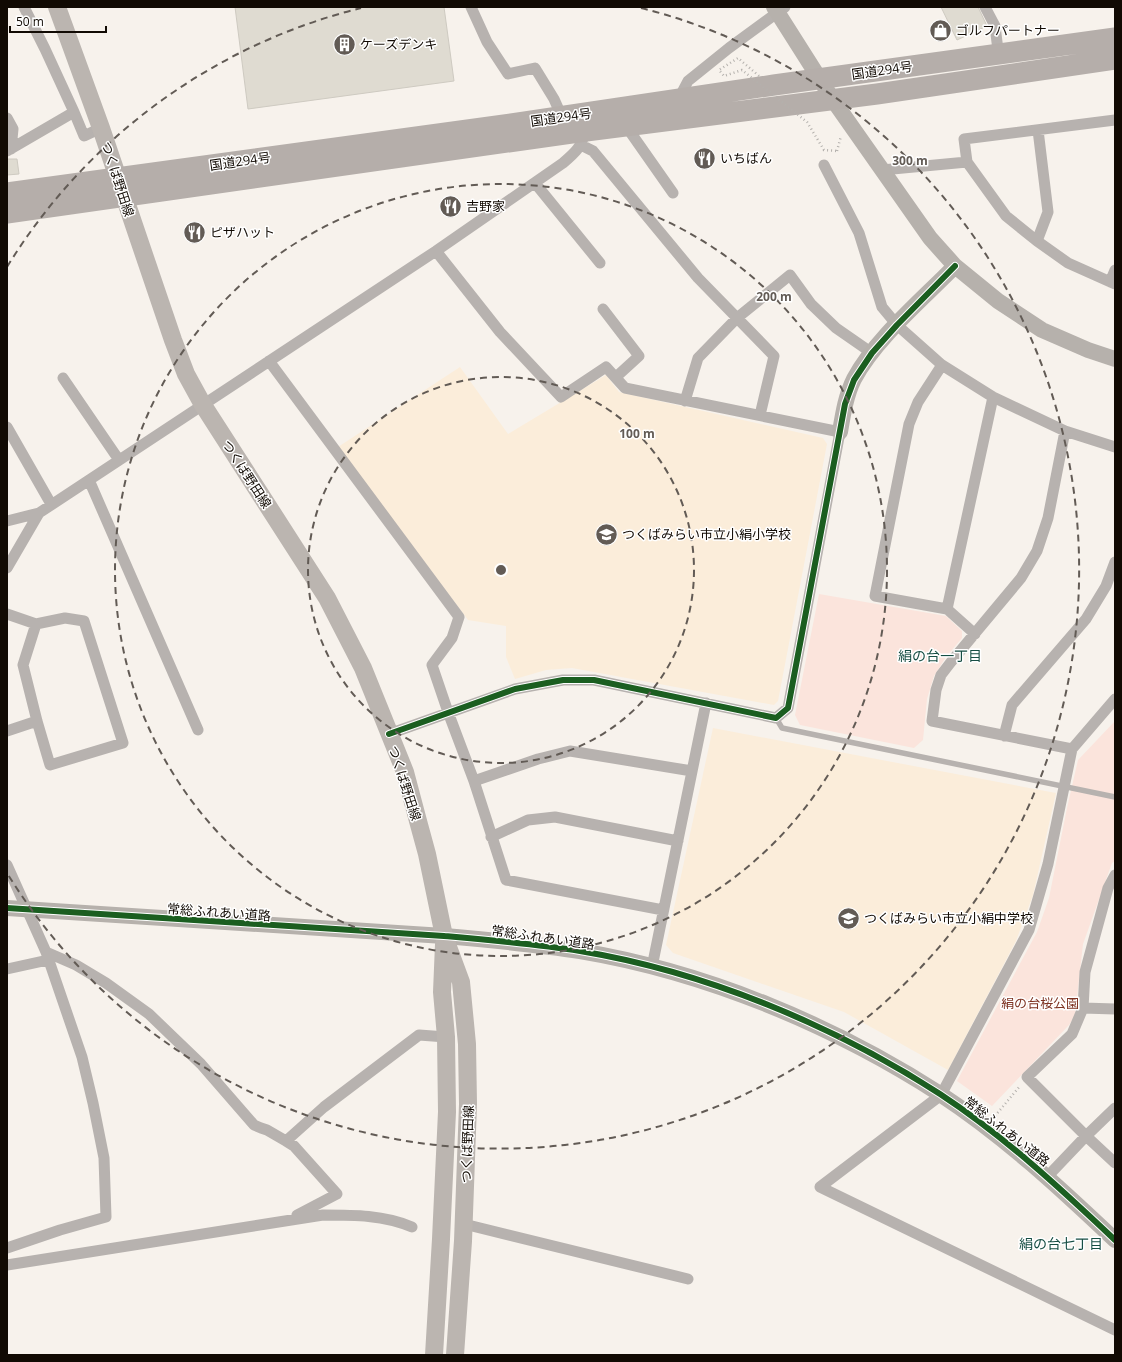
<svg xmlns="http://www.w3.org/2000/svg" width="1122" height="1362" font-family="'Open Sans','Noto Sans JP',sans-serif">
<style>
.built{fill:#fbedda}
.green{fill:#fbe4dc}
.building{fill:#dfdbd1;stroke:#cecac1}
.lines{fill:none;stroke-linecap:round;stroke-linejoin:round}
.path{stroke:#b4b1ad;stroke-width:2.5;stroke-dasharray:1 3;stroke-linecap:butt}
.lane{stroke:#b7b2af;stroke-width:5.5}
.street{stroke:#b7b2af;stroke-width:11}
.secondary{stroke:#b6b1ac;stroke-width:16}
.primary{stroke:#bbb5b0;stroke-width:18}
.highway{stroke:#b5aeaa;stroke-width:21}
.path-bridge{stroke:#b4b1ad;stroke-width:2.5;stroke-dasharray:1 3;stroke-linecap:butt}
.cycleway-casing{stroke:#fff;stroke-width:8}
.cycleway{stroke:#1b5e20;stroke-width:6}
.ring{fill:none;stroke:#625b55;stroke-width:2;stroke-dasharray:7 5}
.labels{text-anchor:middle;stroke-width:3;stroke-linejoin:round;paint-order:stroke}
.poi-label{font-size:13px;fill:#110a03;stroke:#fff;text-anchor:start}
.street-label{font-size:13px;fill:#110a03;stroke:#fff}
.park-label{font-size:13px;fill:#7d3221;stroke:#fff}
.neighbourhood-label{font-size:14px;fill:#174e44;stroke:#fff}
.centre{fill:#625b55;stroke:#fff;stroke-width:2}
.ring-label{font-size:12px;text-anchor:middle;font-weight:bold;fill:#625b55;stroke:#fff;stroke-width:3;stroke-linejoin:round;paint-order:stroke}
</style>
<rect width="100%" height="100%" fill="#f7f2ec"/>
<path class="built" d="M460,367L508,434L606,375L619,392L823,438L827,444L778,701L774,705L572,668L546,670L515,679L506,657V626L468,620L338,447Z
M713,728L1056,793L1033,895L1016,941L948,1070L844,1012L673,953L666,945Z"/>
<path class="green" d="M819,594L946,616L962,631V638L946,657L934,676L927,699L923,740L914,748L800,725L795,715Z
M1115,721V861L1112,863L1083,944L1075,1015L1069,1025L992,1106L957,1081L1037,932L1049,898L1067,808L1078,760Z"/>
<path class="building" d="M235,7H444L454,81L248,109Z
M941,7H978L987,26L957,40Z
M7,159H17L19,174L7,175Z"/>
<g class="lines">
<path class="path" d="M837,151L841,136
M995,1116L1020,1086"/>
<path class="lane" d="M776,718L782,728L1115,797"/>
<path class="street" d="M471,7L487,42L508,74L535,68L554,99L562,117
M985,7L995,26L999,58
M678,100L688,81L729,48L785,7
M74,112L84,136L101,128
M7,118L13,129L11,149
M1115,120L964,139L967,162L1006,216L1037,241L1068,263L1115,284
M626,126L673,193
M581,145L593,151L698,278L774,356L760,415
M7,151L74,112L45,49L24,7
M824,165L859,233L882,307L897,325L942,365L993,397L1065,431L1115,447
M882,170L967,162
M535,183L600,263
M1037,241L1048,212L1038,130
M1110,282L1115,270
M603,309L639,356L616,377
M269,361L459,617L452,638L432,665L448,712L474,781L506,880L663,910
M942,365L918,402L909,424L875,596L947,609L975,634
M63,378L119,460
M685,401L698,358L737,318L790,275L811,304L836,328L872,353
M7,427L51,504
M1065,431L1048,518L1037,551L1021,578L951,662L941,675L936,690L932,721L1072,749
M89,480L198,730
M7,521L39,513L436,251L563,163C577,151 580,148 586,131
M7,568L39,513
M947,609L993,397
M7,614L36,624L65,618L84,621L123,743L50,765L37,721L23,665L36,624
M1115,699L1072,749L1048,864L1029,930L941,1095L820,1187L1115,1330
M7,731L37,721
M389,734L515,689L563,680H594L776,718L788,708L840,432L625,388L606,367L561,397L500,332L436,251
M1004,736L1012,705L1086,619L1106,586L1115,562
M474,781L538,759L570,751L692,771
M491,837L528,820L555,817L678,841
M7,865L46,952L82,1057L93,1103L104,1158L106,1217L60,1230L7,1248
M1115,875L1108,888L1085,972L1083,1008L1072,1034L1027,1077L1086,1136L1115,1163
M46,952L76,965L106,983L149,1014L201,1064L254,1125L261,1128L267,1130L286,1141L324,1107L419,1035L446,1037
M652,967L706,703
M7,969L48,960
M1083,1008L1115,1009
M286,1141L294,1146L337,1194L297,1215
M1047,1177L1086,1136L1115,1108
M464,1224L688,1279
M7,1265L323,1215C354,1215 384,1215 412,1227"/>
<path class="secondary" d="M774,7L833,100L930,238L955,266L998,301L1042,330L1088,350L1115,359
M840,432C843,414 846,395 854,379C876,338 923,299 955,266
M7,908L444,936C489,940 535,944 580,951C706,972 833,1025 940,1094C1004,1136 1060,1188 1115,1240"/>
<path class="primary" d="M57,7L101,128L173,340L186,374L203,405L327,598L363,668L405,772L418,821L427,854L444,936L461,982L467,1044L468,1104L463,1241L455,1355
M434,1355L441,1239L447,1112L446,1037L442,992L444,944"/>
<path class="highway" d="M7,193L518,123L774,85L1115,38
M7,213L586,131L877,94L1115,59"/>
<path class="path-bridge" d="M759,76L738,58L719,70L724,76L742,70L807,122L824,150L837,151"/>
<defs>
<path id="cycleway" d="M389,734L515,689L563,680H594L776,718L788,708L845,404L854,380L872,353L897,325L955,266
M7,908L444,936C489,940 535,944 580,951C706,972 833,1025 940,1094C1004,1136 1060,1188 1115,1240"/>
</defs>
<use href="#cycleway" class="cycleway-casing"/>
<use href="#cycleway" class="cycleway"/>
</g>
<g class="ring">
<circle cx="501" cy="570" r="193"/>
<circle cx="501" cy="570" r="386"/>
<path d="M7 267A579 579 0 0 1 361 8M641 8A579 579 0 1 1 7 873"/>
</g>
<defs>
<symbol id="shop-disc" viewBox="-11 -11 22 22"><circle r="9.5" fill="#625b55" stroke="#fff"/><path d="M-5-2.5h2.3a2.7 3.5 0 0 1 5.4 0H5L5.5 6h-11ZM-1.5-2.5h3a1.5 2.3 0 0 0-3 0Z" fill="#fff"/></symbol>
<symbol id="building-disc" viewBox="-11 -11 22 22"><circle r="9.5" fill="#625b55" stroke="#fff"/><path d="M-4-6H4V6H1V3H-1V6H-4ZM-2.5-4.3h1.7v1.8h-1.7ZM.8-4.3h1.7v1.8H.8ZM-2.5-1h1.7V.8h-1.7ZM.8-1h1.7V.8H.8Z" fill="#fff"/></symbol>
<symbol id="restaurant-disc" viewBox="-11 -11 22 22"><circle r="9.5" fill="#625b55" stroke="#fff"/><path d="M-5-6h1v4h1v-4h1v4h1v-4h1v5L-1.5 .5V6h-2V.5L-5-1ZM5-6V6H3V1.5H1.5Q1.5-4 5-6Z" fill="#fff"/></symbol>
<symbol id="school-disc" viewBox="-11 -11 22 22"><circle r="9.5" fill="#625b55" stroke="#fff"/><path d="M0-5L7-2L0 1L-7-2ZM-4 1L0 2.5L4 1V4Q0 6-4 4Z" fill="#fff"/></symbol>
</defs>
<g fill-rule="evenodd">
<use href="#shop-disc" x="928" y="18" width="25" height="25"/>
<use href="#building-disc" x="332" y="32" width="25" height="25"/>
<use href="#restaurant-disc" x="692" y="146" width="25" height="25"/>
<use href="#restaurant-disc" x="438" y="194" width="25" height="25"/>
<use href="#restaurant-disc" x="182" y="220" width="25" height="25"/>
<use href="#school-disc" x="594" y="522" width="25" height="25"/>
<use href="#school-disc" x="836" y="906" width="25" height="25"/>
</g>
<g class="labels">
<g class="poi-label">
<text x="956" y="35">ゴルフパートナー</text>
<text x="360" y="49">ケーズデンキ</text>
<text x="720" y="163">いちばん</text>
<text x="466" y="211">吉野家</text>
<text x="210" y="237">ピザハット</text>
<text x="622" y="539">つくばみらい市立小絹小学校</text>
<text x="864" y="923">つくばみらい市立小絹中学校</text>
</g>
<g class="street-label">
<text transform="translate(882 70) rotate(-8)" y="5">国道294号</text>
<text transform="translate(561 117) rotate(-8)" y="5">国道294号</text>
<text transform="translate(240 161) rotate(-8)" y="5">国道294号</text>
<text transform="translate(118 179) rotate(72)" y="5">つくば野田線</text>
<text transform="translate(247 474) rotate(57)" y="5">つくば野田線</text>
<text transform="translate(405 783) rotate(72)" y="5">つくば野田線</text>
<text transform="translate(219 912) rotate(4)" y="5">常総ふれあい道路</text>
<text transform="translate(543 937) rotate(8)" y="5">常総ふれあい道路</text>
<text transform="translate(1007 1131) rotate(38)" y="5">常総ふれあい道路</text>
<text transform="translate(467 1144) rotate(-88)" y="5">つくば野田線</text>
</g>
<g class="park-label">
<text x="1040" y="1008">絹の台桜公園</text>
</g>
<g class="neighbourhood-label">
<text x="940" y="661">絹の台一丁目</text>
<text x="1061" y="1249">絹の台七丁目</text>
</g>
</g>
<circle cx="501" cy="570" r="6" class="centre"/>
<g class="ring-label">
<text x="910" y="165">300 m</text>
<text x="774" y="301">200 m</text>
<text x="637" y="438">100 m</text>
</g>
<rect width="1122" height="1362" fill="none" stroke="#110a03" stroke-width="16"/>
<path d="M10 26v6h96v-6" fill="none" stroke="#110a03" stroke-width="2"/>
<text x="16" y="26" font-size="12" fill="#110a03" stroke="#ffffff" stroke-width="3" paint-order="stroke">50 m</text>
</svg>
